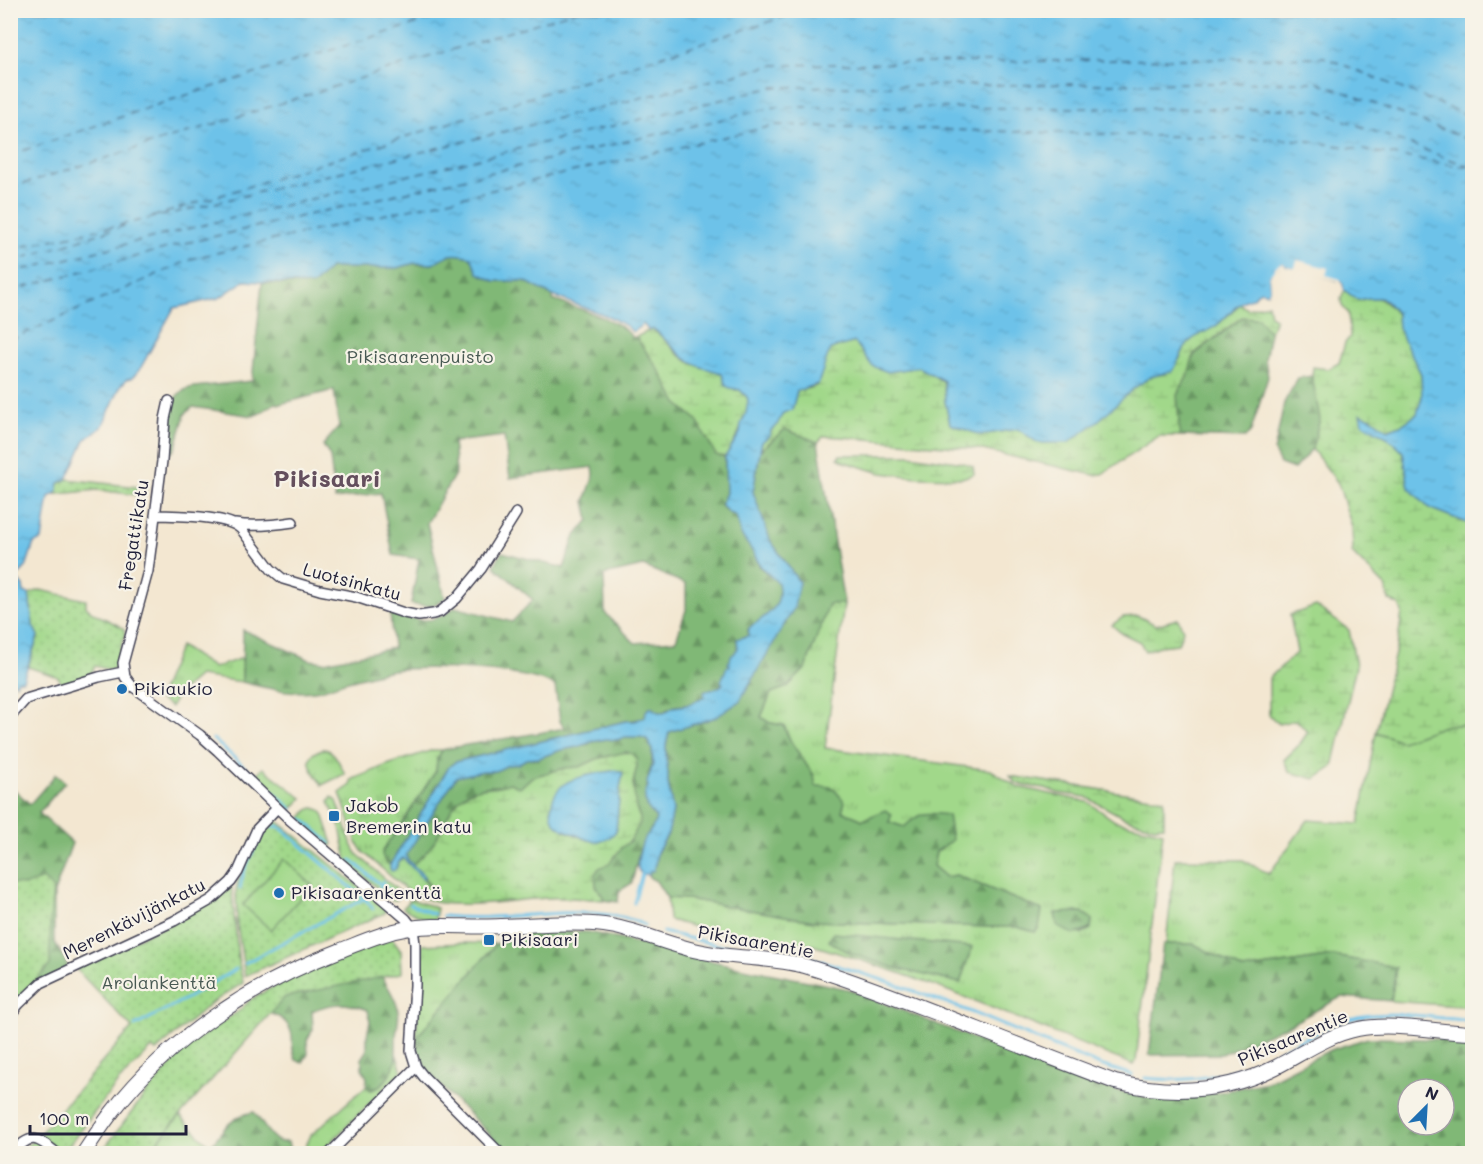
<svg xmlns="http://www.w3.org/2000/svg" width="1483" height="1164" font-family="Mali,sans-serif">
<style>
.grass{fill:url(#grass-tufts);stroke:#627d62;stroke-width:1.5;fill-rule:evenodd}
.forest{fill:url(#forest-firs);stroke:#516d58;stroke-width:1.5;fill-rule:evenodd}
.wetland{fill:url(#wetland-marsh);stroke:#627d62;stroke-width:1.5;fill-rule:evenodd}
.park{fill:url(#park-dots);stroke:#627d62;stroke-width:1.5}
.pitch{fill:#a1d88a;stroke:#627d62;stroke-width:1.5}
.water{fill:url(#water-ripples);stroke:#487292;stroke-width:1.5}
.pier{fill:#f3e7d1}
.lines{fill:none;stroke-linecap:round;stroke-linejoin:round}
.stream{stroke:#6dc2e9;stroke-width:3}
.ferry{stroke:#38526f;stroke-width:1.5;stroke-dasharray:8 6;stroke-linecap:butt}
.street-casing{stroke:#414052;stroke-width:12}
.secondary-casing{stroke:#414052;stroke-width:16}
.street{stroke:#fff;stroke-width:9}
.secondary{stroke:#fff;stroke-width:14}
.poi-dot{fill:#1f6fb2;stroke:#f7f3e8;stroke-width:2}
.labels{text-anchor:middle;stroke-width:4.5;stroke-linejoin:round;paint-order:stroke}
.park-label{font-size:18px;fill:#485953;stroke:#f7f3e8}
.street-label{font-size:18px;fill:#22223b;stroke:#f7f3e8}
.poi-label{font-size:18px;fill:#22223b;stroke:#f7f3e8;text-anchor:start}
.district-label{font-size:24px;font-weight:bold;fill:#644f5d;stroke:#f7f3e8}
</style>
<defs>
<pattern id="grass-tufts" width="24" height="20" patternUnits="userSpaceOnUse" patternTransform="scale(1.5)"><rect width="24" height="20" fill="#a1d88a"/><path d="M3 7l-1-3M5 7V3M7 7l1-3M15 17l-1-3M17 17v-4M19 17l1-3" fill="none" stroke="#8ab978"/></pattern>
<pattern id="forest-firs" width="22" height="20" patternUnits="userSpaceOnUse" patternTransform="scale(1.5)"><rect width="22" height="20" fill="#80b876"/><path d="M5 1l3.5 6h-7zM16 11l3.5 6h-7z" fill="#689562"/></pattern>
<pattern id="wetland-marsh" width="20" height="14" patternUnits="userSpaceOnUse" patternTransform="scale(1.5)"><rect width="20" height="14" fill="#a1d88a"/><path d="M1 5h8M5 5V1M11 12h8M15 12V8" fill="none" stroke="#8ab978"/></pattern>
<pattern id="park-dots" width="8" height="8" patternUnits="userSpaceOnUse" patternTransform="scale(1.5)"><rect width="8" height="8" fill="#a1d88a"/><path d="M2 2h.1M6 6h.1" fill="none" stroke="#8ab978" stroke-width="1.8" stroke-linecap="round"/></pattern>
<pattern id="water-ripples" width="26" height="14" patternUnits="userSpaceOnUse" patternTransform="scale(1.5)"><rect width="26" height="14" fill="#6dc2e9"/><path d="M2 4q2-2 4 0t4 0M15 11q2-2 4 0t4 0" fill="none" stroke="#5ea6c9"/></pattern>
</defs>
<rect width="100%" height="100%" fill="#f7f3e8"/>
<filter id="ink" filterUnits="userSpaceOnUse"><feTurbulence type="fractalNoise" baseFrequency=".0167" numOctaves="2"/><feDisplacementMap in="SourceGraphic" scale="12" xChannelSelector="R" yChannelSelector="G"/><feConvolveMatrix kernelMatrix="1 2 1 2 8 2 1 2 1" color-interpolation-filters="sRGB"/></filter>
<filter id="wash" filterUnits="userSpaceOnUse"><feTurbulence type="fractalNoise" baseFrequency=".008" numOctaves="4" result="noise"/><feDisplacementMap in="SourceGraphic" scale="24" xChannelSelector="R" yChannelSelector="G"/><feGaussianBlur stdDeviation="1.35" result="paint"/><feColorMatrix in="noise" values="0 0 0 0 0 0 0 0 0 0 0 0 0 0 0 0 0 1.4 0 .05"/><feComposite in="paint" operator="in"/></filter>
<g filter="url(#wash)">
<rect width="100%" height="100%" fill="#f3e7d1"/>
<path class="grass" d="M829,603L844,604L825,748L991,770L1018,787L1088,802L1115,821L1163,832L1136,1061L1134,1065C1081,1045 1029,1022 977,1002C922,980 866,961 809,944L709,931L669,920L667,898L687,899L814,921L988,927H1017L1035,932L1042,910L956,875L946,877L933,866L936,852L904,827L889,822L863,820L842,811L816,787L814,776L791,742L784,725L770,723L761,717L771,693L787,687L805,669ZM1082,912L1092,919L1091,929L1081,934L1055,914Z
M180,646L214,668L242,658V682L199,676L177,695L171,707L158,699L159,696Z
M1447,725H1472V1007L1391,1001L1396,967L1333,956L1243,970L1194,944H1166L1175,859L1243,860L1269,874L1308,820L1359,824L1376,732L1401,741Z
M323,749C335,749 339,764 345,774L322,785C313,772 299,756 323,749Z
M433,750H442L437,760L436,771L390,842L384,860L390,865V869L397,867L398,862L403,858L424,879L435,896L434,902L410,893L362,851L357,843L340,793L351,785V780L387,765Z
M263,768L302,798L291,810L287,809L255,775Z
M332,797L337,801L351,842L357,854L400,892V894L397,900H392L389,898L350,865L347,861L340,827L329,802Z
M315,808L322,811L333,844L330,847L301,822C302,815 308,808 315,808Z
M411,899L437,908L435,920L423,918L404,909L403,907Z
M465,943L496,944L416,1038L420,993L422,945Z
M397,1056L402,1071L320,1153L302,1154L311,1135L366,1086L371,1090C387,1086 392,1071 397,1056Z
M180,1116L217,1153H197L188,1147L182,1146L174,1148L169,1153L147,1154Z"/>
<path class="forest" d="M459,254L471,257L478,273L494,281H525L553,296V300C574,308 620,319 632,337H636L658,368L677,403L696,419L716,454L725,457L726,493L721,504V506L730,514L736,516C739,534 746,539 754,554C756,558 758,563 760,567C765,572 774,577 778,582C782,589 778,604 774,609C767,618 756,622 748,629V636L737,639C739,650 735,652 731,661C729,668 727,677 723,683C718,690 695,703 687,705C682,706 677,705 673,707C663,711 662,716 652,708C644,719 640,720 626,721L455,762L449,767L390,865L384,860L382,854C385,843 394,836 400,827C412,809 423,789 436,771L437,760L442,750C482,741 523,737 564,728L560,721L555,686C531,670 424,665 393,670C377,673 360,678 344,682C335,685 324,690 314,691C290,694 265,688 242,682L243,630L310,660L324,662L393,648L390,612C416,621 433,626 455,607L512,622L533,600L494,566L502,552L564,568L574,538L589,520L585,501L594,475L593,467L510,478L504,436L453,442L456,472L427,523L445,598C435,607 424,607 411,604L419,559L393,555L381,493L335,499L330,457L323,445L339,427L334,390L280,404L275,403L260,413L253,416L193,407L185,414L176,446L174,450L168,455H166C166,438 166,404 180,393C184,390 189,388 194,387L252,381L262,283L313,285L329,268H397L415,263L433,264L443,256ZM643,566L686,584V610L676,640L635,643L605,613L604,575Z
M1243,317L1258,318L1270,333L1265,359L1268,377L1251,431L1245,438L1180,436L1177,395L1188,375L1194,355Z
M1312,376L1320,419L1312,449L1294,469L1280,464L1274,452L1284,403L1298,378Z
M785,429L818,442L844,604H829L805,669L787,687L771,693L761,717L770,723L783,725L791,742L814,776L816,786L832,787L845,802L842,811L863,820L885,810L892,814L889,822L904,827C922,811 924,812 948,815L952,840L936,852L933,866L946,877L956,875L1042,910L1039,928L1035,932L1017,927H988L814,921L687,899L667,898L656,881L650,878L648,875L655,865L657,853L668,834L673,811L668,783V773L666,759V745L669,732L716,717L799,582L770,540L753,492L760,451Z
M625,737C631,738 638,736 644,738C663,748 643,786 646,802C647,808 652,813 656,818C655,831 644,837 640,849C637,860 635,871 632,883L619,891L618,902L603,900V897L596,886L595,874L599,868L609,864L622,847L630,841L640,818C632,799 632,785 637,765L626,752L597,759L580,767L566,768L532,777L522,786L518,787L510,783L501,787L491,786L481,788L468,792L447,818L436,840L426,853L412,865C409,861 405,858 407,852L456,777L483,771H496L508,765L518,764L526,759L539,758L561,750L577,747L592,742L606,739L617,740Z
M56,774L65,782L39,813L72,843L54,893V941L70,970L41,983L10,1015V786L30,804Z
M1082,912L1092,919L1091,928C1076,937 1071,935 1057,925L1055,913Z
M535,931L589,932L738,967L848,989L1088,1084L1154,1099L1220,1092L1267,1082L1330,1050L1368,1038L1472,1040V1153H508L428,1073L417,1049L416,1038L496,944ZM1408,1089H1444V1125H1408Z
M833,933L972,947L960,983L894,968L850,953L829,941Z
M1163,944H1194L1243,970L1333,956L1396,967L1391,1001L1341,997L1289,1025L1222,1054L1149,1055Z
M379,971C385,983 394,994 398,1008C400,1016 397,1027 396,1036C396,1042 396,1048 396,1054C396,1069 385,1086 371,1090L366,1086L367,1078L362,1068V1059L367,1051V1035L370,1022L368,1010C346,1002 333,1002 312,1011L313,1029L307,1040L308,1054L303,1062L296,1060C291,1049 293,1047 292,1036C290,1021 276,1014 263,1011V1002Z
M254,1112C260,1119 269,1137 278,1141C279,1142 287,1142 288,1142L289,1147L294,1153H217L210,1147C223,1129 232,1116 254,1112Z"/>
<path class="wetland" d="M1344,290L1358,300C1382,295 1381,298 1397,314L1398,328L1421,374L1422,396L1417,414L1403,424L1388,430L1371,418L1362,423L1387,437L1403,452L1409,488L1429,508L1472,525V725H1447L1401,741L1376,732L1398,641L1402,612L1399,605L1389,600L1385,586L1352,553L1353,549L1352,527L1338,483L1312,449L1320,419L1312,376L1313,367L1328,369L1339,363L1345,343L1350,337L1348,313L1342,306L1341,299Z
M1240,304L1247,309L1268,304L1270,315L1275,318L1270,333L1258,318L1242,317L1194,354L1188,375L1177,395L1180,436H1159L1102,474L1094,475L978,449L855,438L824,436L818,442L785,429L760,450L762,442L771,430L775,427L783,413L792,409L797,391L814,387L818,384L829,349L855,342L888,372L919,367L944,382L945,401L950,424L980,435L1018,429L1038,443L1133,389L1150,377L1173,371L1187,344L1197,335L1216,326Z
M652,329L661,336L678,354L689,362L701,367L712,369L722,374L735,390H740C742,392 746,394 747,397C752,410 733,446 725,457L716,455L696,419L677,403L658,368L636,337Z
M840,455H910L964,463L973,466L974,474L962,478L917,477L881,473L845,462L838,458Z
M1316,606L1349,630L1356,666L1333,767L1315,779L1289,772L1284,760L1299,745L1308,732L1296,720L1279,724L1269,715V678L1297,652L1290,615Z
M1138,616L1156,625L1178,619L1183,630L1178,644L1159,646L1145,651L1140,642L1120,632L1112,625L1123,617Z
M626,752L632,754L636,759L637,765L633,783L636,809L640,818V823L630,841L622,847L609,864L599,868L595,874L596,886L603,897V900C584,899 565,897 547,898C509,900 471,908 434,902C436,890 421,872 412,865C422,858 431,848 437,837C446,822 452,801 469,792C484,785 496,789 510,783L518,787L522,786L532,777L566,768L580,767L597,759ZM623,773L620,788L616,831C600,850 584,837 565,831Z
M1010,776L1164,799V826L1154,827L1125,818L1086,797L1058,793L1045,788L1026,786L1016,783Z"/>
<path class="park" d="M67,479L146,488L145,496L97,490L51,495L57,492L59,483Z
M40,590L86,600V607C98,618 112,620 124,629L125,636L121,646L116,668L110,670L95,666L88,678L62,684L58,677L28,667L38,636L33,626L29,594Z
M276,820L386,908L385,913L245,976L237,924L236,890L238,880L256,836L265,825Z
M43,879L53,889L50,921V965L11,1007V884L26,885Z
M231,882L238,957L243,983L210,1004L156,1051L152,1048L118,1082L63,1153L17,1154L36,1138L132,1028L75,968L174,921Z
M392,938L401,950L402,973L285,997L147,1153L100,1154L150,1088L190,1044L239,1011L251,999L297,974Z"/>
<path class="pitch" d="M284,859L312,885L271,930L243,905Z"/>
<path class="water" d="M11,11H1472V525L1429,508L1409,488L1403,452L1387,437L1362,423L1360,414L1371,418L1388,430L1403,424L1417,414L1422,397L1421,374L1398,328L1397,314L1387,302L1381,298H1369L1358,300L1344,290L1342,282L1286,266L1282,263L1269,277L1270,289L1268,293L1261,291L1257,293L1254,298C1239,298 1228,317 1217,325C1208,332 1197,334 1189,342C1182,350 1178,362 1173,371L1150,377L1133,389L1099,420L1068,443H1038L1018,429L980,435L950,424L945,401L944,381L919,367L888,372L872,366L855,342L830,349L818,384L797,391L792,410L783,413L776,427L771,430L770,435L762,442L761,445L753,492L770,540L799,582L794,608L739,702L716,717L669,732L666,745V759L668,773V783L673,811L668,834L657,852L655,865L653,871H650L648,875C644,874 641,874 639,871C635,865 641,845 644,839C649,831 655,828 656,818L648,808L645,800V793L648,787L647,782L653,764L652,750L647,739L641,737H625L617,740L606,739L592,742L577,747L561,750L539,758L526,759L518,764L508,765L496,771H483L456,777L406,855L407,859L424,876V879L420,876L403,858L398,862L396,869L392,871L390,869V865L449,767L455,762L626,721H634L645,717L646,711L651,707L658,712L664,713L673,707L687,705L704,697V692C712,688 714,692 723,684L721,681L727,667L730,665L728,663L732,655L734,654L738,648L737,639L748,636L749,628C766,615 784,608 778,583L761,567L753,552L741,535L736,516L728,512L721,504L726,493L725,457L740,433L741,424L746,413L748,400L747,397L740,390L730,388L726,386L722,374L718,372L701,367L684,358L655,330L652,329L649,331L643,324L633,332L625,325L610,317L553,296L525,281H494L478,273L471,257C455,252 446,254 433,264L415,263L397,268H330L313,285L244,281L219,298L174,308L140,369L132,378L127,379L120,387L102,427L85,440L67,479L59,483L57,492L49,497L42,540L34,543L26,567L16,578L23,586L24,592L29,594L33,626L38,636L23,680H18L16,684L11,680Z
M616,770L623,773L620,788L616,831C613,835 607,840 601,841C593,843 582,838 575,834C569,832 563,830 558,826C546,815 551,795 563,785C575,776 601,773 616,770Z"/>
<path class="pier" d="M1297,260L1328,268L1326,275L1340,279L1344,290L1343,293L1338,281L1285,269L1281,266L1279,267L1272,278L1273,290L1269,296L1268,293L1270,289L1269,277L1277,265L1282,263L1286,266L1295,268Z"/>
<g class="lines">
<path class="stream" d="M213,739L292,809
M303,819L330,843
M272,827L278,826L281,828L368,902L373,909
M351,860L376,881L397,896
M380,888L383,881
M240,889C242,871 254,847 264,832
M634,903L642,874
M410,904L434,914
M443,916C471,919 499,917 527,915C566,913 608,908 645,925
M663,932L718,945L790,953L832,964L886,981L966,1010L1100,1065L1132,1075
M245,963L369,896
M135,1026L189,997L236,969
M1145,1078C1194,1083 1235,1075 1278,1052C1305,1039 1328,1024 1358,1017C1393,1010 1437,1018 1472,1021"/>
<path class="ferry" d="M10,155L171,100L460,10
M10,188L579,10
M152,217L806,10
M10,249L178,212L774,65L1324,57L1472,117
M10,262L130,224
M10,273L183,230L774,87L1318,82L1472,141
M10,291L186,243L775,107L1314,109L1471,167
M10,340L194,258L777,125L1303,140L1472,168"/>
</g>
</g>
<g filter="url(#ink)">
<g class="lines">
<defs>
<path id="street" d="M169,401L165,419L162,461L148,571L123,663L125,677L132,686L200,735L218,751L290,820L406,919L413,928L415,944V985L411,1051L416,1067L424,1077L501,1154
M155,515C176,516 227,515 241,529L271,569L283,579L320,590L356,597L404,613L419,616L433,614L440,612L457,598L481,569L516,513
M235,524C255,527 273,525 293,522
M10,717L26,699L99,677L123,672
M10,1015L19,1004L41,983L174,921L211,900L231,882L238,872L257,829L277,808
M12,1154C31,1131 38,1138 58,1154
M329,1154L416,1067"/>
<path id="secondary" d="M83,1154C93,1139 102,1125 113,1111C168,1039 254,983 339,951C360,943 381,933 404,929C435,923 469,928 501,926C535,925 570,921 604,925C637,929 669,946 703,952C736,959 771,957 805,966C850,979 895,997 939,1014C998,1037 1056,1060 1115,1082C1169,1095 1225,1093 1276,1067C1303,1053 1328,1035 1358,1029C1393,1022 1437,1032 1472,1033"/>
</defs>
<use href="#street" class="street-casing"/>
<use href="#secondary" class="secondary-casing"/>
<use href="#street" class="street"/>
<use href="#secondary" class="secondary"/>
</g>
</g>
<g class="poi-dot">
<circle cx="122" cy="689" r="6"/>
<rect x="328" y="810" width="12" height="12" rx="3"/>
<circle cx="279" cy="893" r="6"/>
<rect x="483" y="934" width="12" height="12" rx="3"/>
</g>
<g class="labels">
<g class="park-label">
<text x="420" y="363">Pikisaarenpuisto</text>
<text x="159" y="989">Arolankenttä</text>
</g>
<g class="street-label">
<text transform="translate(134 535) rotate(-81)" y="6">Fregattikatu</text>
<text transform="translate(352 582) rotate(15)" y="6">Luotsinkatu</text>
<text transform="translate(134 919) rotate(-27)" y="6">Merenkävijänkatu</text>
<text transform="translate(756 942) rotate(10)" y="6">Pikisaarentie</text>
<text transform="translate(1293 1038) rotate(-23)" y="6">Pikisaarentie</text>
</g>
<g class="poi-label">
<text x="134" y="695">Pikiaukio</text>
<text x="346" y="812">Jakob<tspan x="346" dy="21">Bremerin katu</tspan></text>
<text x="291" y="899">Pikisaarenkenttä</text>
<text x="501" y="946">Pikisaari</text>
</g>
<g class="district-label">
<text x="327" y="487">Pikisaari</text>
</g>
</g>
<rect width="1483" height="1164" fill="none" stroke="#f7f3e8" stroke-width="36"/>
<g transform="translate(1426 1107) rotate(24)"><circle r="28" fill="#f7f3e8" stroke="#a29fa3" stroke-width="1.5"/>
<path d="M0-4.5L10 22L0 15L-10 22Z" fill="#1f6fb2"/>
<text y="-9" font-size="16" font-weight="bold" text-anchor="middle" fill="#22223b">N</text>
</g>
<path d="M30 1125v9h156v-9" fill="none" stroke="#22223b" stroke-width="3"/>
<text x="39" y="1125" font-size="18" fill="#22223b" stroke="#f7f3e8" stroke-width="4.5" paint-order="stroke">100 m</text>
</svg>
